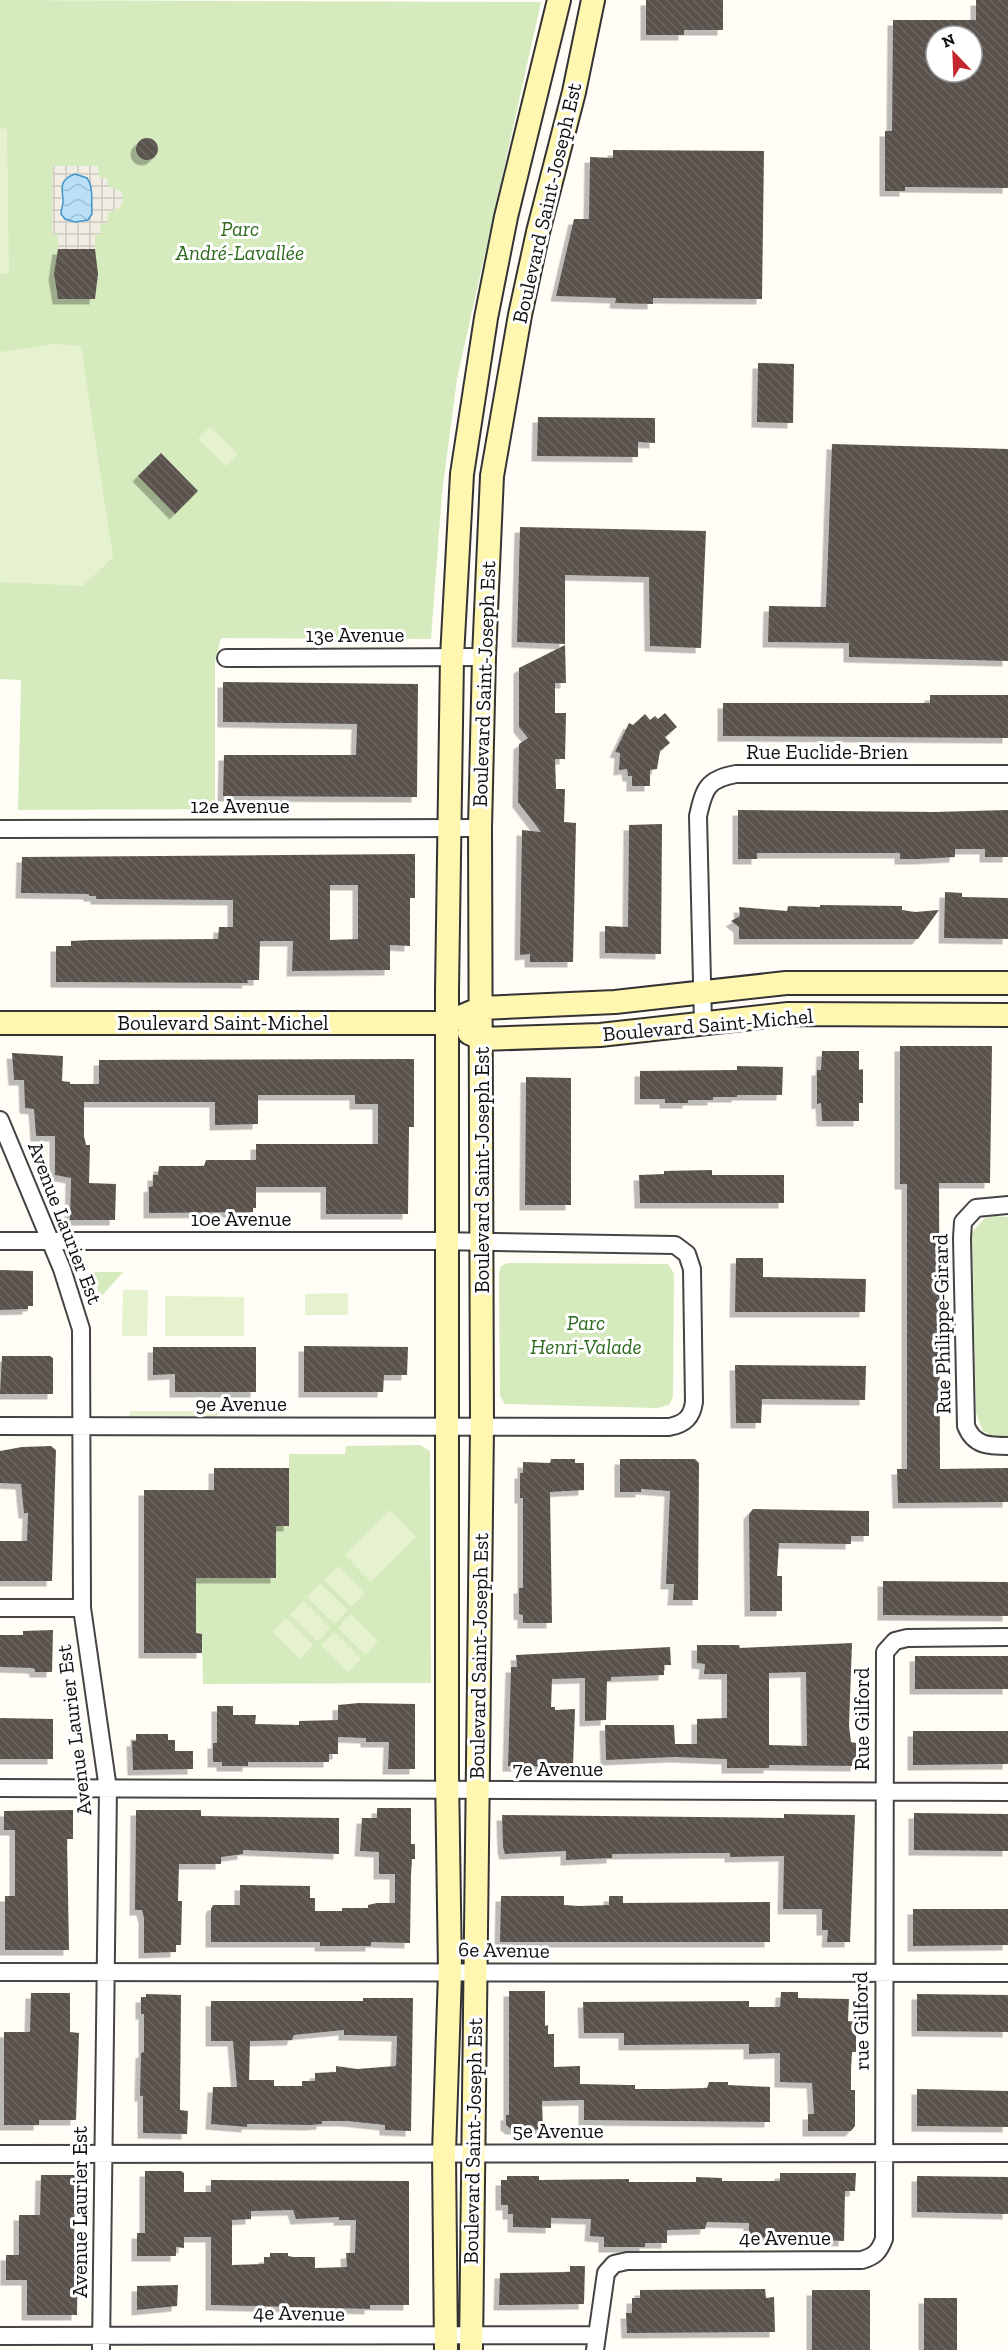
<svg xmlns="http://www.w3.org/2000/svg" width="1008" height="2350" font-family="'Zilla Slab',serif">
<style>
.park{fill:#d5ebbd}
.pitch{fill:#e6f2cf}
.plaza{fill:url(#plaza-grid);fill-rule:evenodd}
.water{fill:url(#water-waves);stroke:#3f96cf;stroke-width:1.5}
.building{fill:url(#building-back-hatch);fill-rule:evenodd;filter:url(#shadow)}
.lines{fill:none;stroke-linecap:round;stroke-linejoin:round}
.street-casing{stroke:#444;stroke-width:20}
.secondary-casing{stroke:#333;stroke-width:26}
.street{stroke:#fff;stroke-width:16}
.secondary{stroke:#fff6b0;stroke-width:22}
.labels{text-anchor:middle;stroke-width:6;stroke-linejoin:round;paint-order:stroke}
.street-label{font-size:21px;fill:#111;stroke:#fff}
.park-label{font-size:21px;font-style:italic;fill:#2f6b1f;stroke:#fff}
</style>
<defs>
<pattern id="plaza-grid" width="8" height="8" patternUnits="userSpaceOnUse" patternTransform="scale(1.5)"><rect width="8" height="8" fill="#f1ede2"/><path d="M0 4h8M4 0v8" fill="none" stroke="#cecac1"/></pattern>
<pattern id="water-waves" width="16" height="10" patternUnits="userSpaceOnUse" patternTransform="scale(1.5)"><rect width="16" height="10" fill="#b9e0f7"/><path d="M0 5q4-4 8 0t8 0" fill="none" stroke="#9ebfd3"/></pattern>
<pattern id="building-back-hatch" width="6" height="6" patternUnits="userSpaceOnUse" patternTransform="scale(1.5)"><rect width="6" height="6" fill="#5a524d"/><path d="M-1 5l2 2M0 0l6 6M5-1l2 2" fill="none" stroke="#6d6662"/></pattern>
<filter id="shadow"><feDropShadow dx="-5.5" dy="5.5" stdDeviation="0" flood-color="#0004"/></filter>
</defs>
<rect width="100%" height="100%" fill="#fffdf5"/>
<path class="park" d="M0,0L541,2L457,379L442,493L431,639L221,638L215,661V809L18,810L21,680L0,679Z
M994,1216L1008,1217V1439H999L983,1431L976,1413L972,1232L985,1218Z
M508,1263L668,1264L674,1274L673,1397L669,1405L657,1408L505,1404L500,1396L499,1273L501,1266Z
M93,1272H123L100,1298Z
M420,1445L430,1451L431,1683L203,1684L202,1634L196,1633V1554L216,1578H276V1540H268V1526H289V1454H345L346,1446Z"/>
<path class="pitch" d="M7,128L9,274H0V129Z
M54,344L81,346L113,557L83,586L0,582V352Z
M210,427L238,454L226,466L198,439Z
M123,1290H148L147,1336H122Z
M348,1293V1315H305V1294Z
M165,1296L244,1297V1336H165Z
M130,1411H217V1425H129Z
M390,1510L416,1537L371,1582L345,1555Z
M338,1566L365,1593L351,1607L324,1580Z
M320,1583L348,1610L334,1624L307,1597Z
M303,1601L330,1628L317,1642L290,1615Z
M351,1614L378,1641L365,1655L338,1628Z
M286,1618L313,1645L300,1659L273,1632Z
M334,1632L361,1659L348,1672L321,1645Z"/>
<path class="plaza" d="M53,166H98L99,178H107V185L121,192L123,200L120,207L108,213L107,223H100L101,234H95V249H58V234H52ZM65,179L90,198L92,211L88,220L75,222L61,208L63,201L61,186Z"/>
<path class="water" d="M75,174L87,178C94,187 91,203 92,214L88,220L75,222L65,219L61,214C61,208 64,204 63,198C61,186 61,179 75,174Z"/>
<path class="building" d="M646,0H723V30H684V35H646Z
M976,0H1008V188L905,187V191H885V131H892L893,20H976ZM936,36H972V72H936Z
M136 149a11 11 0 1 1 22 0a11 11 0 1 1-22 0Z
M613,150L764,151L762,299L653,298V304L615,303L616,298L556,296L574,219H589L590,157L613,158Z
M58,249H95L98,274L95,299H58L54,274Z
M758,363L794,364L793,423L757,422Z
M538,417L655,418V443L638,442V457L537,456Z
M832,444L1008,449V661L849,657V643L768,642L769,606L826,607Z
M161,453L198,491L175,514L138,476Z
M520,527L706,531L701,648L650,646L649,577L565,575V644L517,642Z
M565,645L566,683H555V713H566L565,759H555L556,789H565L564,822L576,823L573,962H530V954L520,955L522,830L541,832L518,802L519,744L528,738L519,727V668Z
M223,682L418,684L417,797L223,796L224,755H356L357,724L223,722Z
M930,695H1008V738L723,736V703H930Z
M665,713L677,727L665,737L670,743L660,751L657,769L650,770V786H632V776H628L627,769L619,770L620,753L615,752L629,723L633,725L645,714L650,720L655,716L658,719Z
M738,810L934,812L1008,810V857H985V849H955V857L919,859H900V853H757V859H738Z
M662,824L661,954L605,953V926L628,927L629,825Z
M415,854V898H410V946L390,945V970L292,971L293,941H260L259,980H247L248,983L56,982V946H71V941L91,940L218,939L219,927H233V900L96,899V896H89V894L21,893L22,857ZM330,885H358V939L330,940Z
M945,892L962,893V897L1008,898V939L944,938Z
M820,905L902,906V910L915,912L939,910L918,939H739V927L731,921L740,916L739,907L787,911L788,906L820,907Z
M900,1046H992L990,1183H939L940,1469L1008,1468V1502L898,1503L897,1469H907V1184H900Z
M822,1051H859V1070L863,1069V1103H859V1121H822L821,1103L817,1104V1070H821Z
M12,1053L63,1056L62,1081L70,1082V1084H99V1060L414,1059V1127H409L408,1214H326V1187H256V1208H253V1212L149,1213V1187L153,1186V1175H158L159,1166H204L206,1160H256V1144H378V1104H355V1095H258V1124L215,1125V1102H84V1136L86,1145H90L89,1183L116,1184L115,1220H70L71,1178L55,1175V1136H36L34,1109L25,1108L24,1080H14Z
M737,1066L783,1067L782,1095H737V1097H713V1100H688V1103H665V1099H640V1071L737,1070Z
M526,1077L571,1078V1205H525Z
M712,1170V1175H784V1203H640L639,1175L664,1174V1171Z
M736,1258H763V1277L866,1279L865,1312H735Z
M0,1270L33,1271V1306H28V1309L0,1310Z
M304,1346L408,1347L407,1375H384L383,1392H304Z
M153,1347H256V1392H175V1374L153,1375Z
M2,1356H50L53,1358V1394H0Z
M735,1365L866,1366L865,1400L762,1399L761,1423H736Z
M51,1446L56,1450L52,1581H0V1541H27L28,1513H24L21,1484L0,1483V1451L22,1447Z
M551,1459H575V1463H584V1490L550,1492L552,1623H523V1615L519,1614V1588H523V1498H520V1473H523V1462L550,1463Z
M620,1459H695L699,1463L698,1600H673L674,1584H666L670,1491L641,1489V1492H620Z
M214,1468H289V1526H276V1578H196V1633L202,1634V1653H144V1490H214Z
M753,1509L869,1511V1536H851V1544L779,1543L777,1576H782V1611H750L749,1514Z
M883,1581L1008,1582V1616L883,1615Z
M53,1630L52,1672H35V1669L32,1668L0,1667V1635H23V1631Z
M852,1643L849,1726L851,1742L856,1743V1766L769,1765V1768H727V1759L675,1757L606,1760L605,1725H674L675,1744H697V1719L727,1718V1674H704L705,1664L697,1663V1645H739L740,1648ZM806,1672L807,1746L769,1745V1673Z
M670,1647L671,1665H664V1675L611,1677V1681H607L606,1720L585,1721V1678L552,1679L551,1707H555V1710L575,1709L573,1767L508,1766L511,1667H517L516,1655Z
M915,1656H1008V1689H915Z
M359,1703L415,1704V1769H388L389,1742H366V1738L338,1737V1754H329V1762H248V1766H222V1762H213V1743H217V1706H233V1715H256L255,1724L299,1725V1721L338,1720V1705Z
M0,1718L53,1719V1759H0Z
M913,1731H1008V1764L913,1765Z
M136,1734H168V1740H175V1751H193V1769L133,1770L132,1741H136Z
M377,1808H411V1844H415V1859H412L411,1874L410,1943L371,1942V1946H320V1942H211V1909L213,1905H240V1885L310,1886V1898H315V1911H342V1908H368V1905L377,1903H395V1874H379V1852L360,1851L362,1818H377Z
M73,1810V1839H67L69,1950H5V1896H15V1830H4V1811Z
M136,1810H201V1816L339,1818V1854L243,1850V1854L221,1857V1864H179L178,1901H182L181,1945H176V1952L144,1953V1918L142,1910H135Z
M914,1813L1008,1814V1851L914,1850Z
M784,1814L855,1815L850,1942H827L828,1930H822V1909H783L784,1856L730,1857V1853H702L612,1854V1858L566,1860V1851L505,1854L503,1847L502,1815L784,1818Z
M501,1896H564V1905L579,1906L609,1905V1896H623V1903L770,1902V1942H500Z
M913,1909H1008V1945L913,1946Z
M509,1991H545V2026L548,2025V2034H554V2067L580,2066V2084L629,2085H635V2089H666L707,2088L709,2082H728V2085L770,2087V2122L584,2120V2100L542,2101L543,2130L511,2129L506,2125V2115H509Z
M781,1992H798V1998L849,1999L848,2021L856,2022V2052H852L851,2070V2090H855V2126L851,2131H808V2114H814L812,2083L780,2082V2053L749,2054V2044L624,2045V2033H584L583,2002L749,2001V2007H780Z
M31,1993H70V2032L79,2033L76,2120H39V2125H4V2032H30Z
M146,1994L181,1995L180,2110L188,2111L187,2134L143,2133V2096H140L141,2053L144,2052V2014H141V1997H146Z
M917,1994L1008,1995V2032L917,2031Z
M363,1998H413L411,2131L385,2130V2125L347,2121H322V2124L310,2125L247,2124V2127L211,2124L213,2087H237L233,2041H211V2001H363ZM344,2030V2035L397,2036L396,2066L357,2069L336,2066V2072L315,2073V2081H302V2086H274V2080H249L250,2041L292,2040L294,2035Z
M917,2089L1008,2091V2127L917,2126Z
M145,2171H181L184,2173V2192H211V2180L409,2181V2305H370V2309L211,2305V2237H184V2248L176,2247V2256H137V2233H145ZM293,2210L296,2219L339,2217V2220H356L355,2253H346L347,2267L315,2268V2257H293L288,2256V2253H270V2257H264V2264L232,2265V2220L251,2219V2211Z
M780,2173H856L855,2191H845L844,2241L749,2237V2223L707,2222L705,2229L667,2230V2243H645V2247H604V2237L590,2236L591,2219L551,2218V2228L513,2227V2214H508V2205H501V2180H507V2176H539V2180L629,2179V2182H696V2177L722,2178V2181H780Z
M41,2175H75L74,2255H78L77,2315H27V2280H6V2255H19V2215H40Z
M917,2176L1008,2177V2214L917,2212Z
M570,2266H585L584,2304L499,2305L500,2273L570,2272Z
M178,2285L177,2306L137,2310V2286Z
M765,2289L766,2298L774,2297L775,2332L627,2333L626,2313H632V2298H640V2290Z
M812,2290H870V2350H812Z
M924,2298H957V2350H924Z"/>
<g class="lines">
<defs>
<path id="street" d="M226,658L484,657
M0,829L480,828
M703,1023L698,816C704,789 707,779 736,774H1008
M0,1120L62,1269L81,1329L82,1608L108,1789L101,2350
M1008,1205L976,1208L963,1222L962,1238L966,1426C974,1446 989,1446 1008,1446
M0,1241H435L675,1245L687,1254L692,1269L694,1402C692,1417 685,1424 669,1427L0,1426
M0,1608H82
M0,1788L1008,1792
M0,1972L1008,1973
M0,2154L1008,2153
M0,2336L597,2335
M595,2350L606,2273L614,2264L627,2261L862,2260C875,2256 879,2252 884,2239L885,1652L895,1641L907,1638L1008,1637"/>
<path id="secondary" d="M0,1023H446L481,1008L615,1002L786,983H1008
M469,1033L482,1039L600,1035L788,1014L1008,1015
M446,2350L444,2153L450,1972L447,1774V990L452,657L462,474L486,318L506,217L559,0
M471,2350L482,1427L480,828L484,657L492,476L520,315L538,232L574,92L593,0"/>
</defs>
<use href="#street" class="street-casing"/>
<use href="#secondary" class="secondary-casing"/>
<use href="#street" class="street"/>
<use href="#secondary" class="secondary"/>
</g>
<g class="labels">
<g class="street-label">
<text transform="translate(547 203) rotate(-77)" y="7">Boulevard Saint-Joseph Est</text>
<text x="355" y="642">13e Avenue</text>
<text transform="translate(484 684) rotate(-88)" y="7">Boulevard Saint-Joseph Est</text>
<text x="827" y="759">Rue Euclide-Brien</text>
<text x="240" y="813">12e Avenue</text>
<text x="223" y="1030">Boulevard Saint-Michel</text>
<text transform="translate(708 1025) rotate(-5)" y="7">Boulevard Saint-Michel</text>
<text transform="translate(482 1170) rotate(-90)" y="7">Boulevard Saint-Joseph Est</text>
<text x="241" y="1226">10e Avenue</text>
<text transform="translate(65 1223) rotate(69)" y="7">Avenue Laurier Est</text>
<text transform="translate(942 1324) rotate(-91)" y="7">Rue Philippe-Girard</text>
<text x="241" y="1411">9e Avenue</text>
<text transform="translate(479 1656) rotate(-89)" y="7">Boulevard Saint-Joseph Est</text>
<text transform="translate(862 1719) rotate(-90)" y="7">Rue Gilford</text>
<text transform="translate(74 1730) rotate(-97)" y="7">Avenue Laurier Est</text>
<text x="558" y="1776">7e Avenue</text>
<text transform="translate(504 1950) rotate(1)" y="7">6e Avenue</text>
<text transform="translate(861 2021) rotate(-91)" y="7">rue Gilford</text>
<text x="558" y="2138">5e Avenue</text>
<text transform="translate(473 2141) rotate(-89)" y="7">Boulevard Saint-Joseph Est</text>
<text transform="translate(80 2212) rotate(-90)" y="7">Avenue Laurier Est</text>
<text x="785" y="2245">4e Avenue</text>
<text transform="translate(299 2313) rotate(1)" y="7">4e Avenue</text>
</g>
<g class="park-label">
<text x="240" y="236">Parc<tspan x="240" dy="24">André-Lavallée</tspan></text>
<text x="586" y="1330">Parc<tspan x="586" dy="24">Henri-Valade</tspan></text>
</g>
</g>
<g transform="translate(954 54) rotate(337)"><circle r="28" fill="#ffffff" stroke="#a0a0a0" stroke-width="1.5"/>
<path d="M0-4.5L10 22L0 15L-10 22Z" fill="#c4262e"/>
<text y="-9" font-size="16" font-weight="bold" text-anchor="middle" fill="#111111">N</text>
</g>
</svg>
